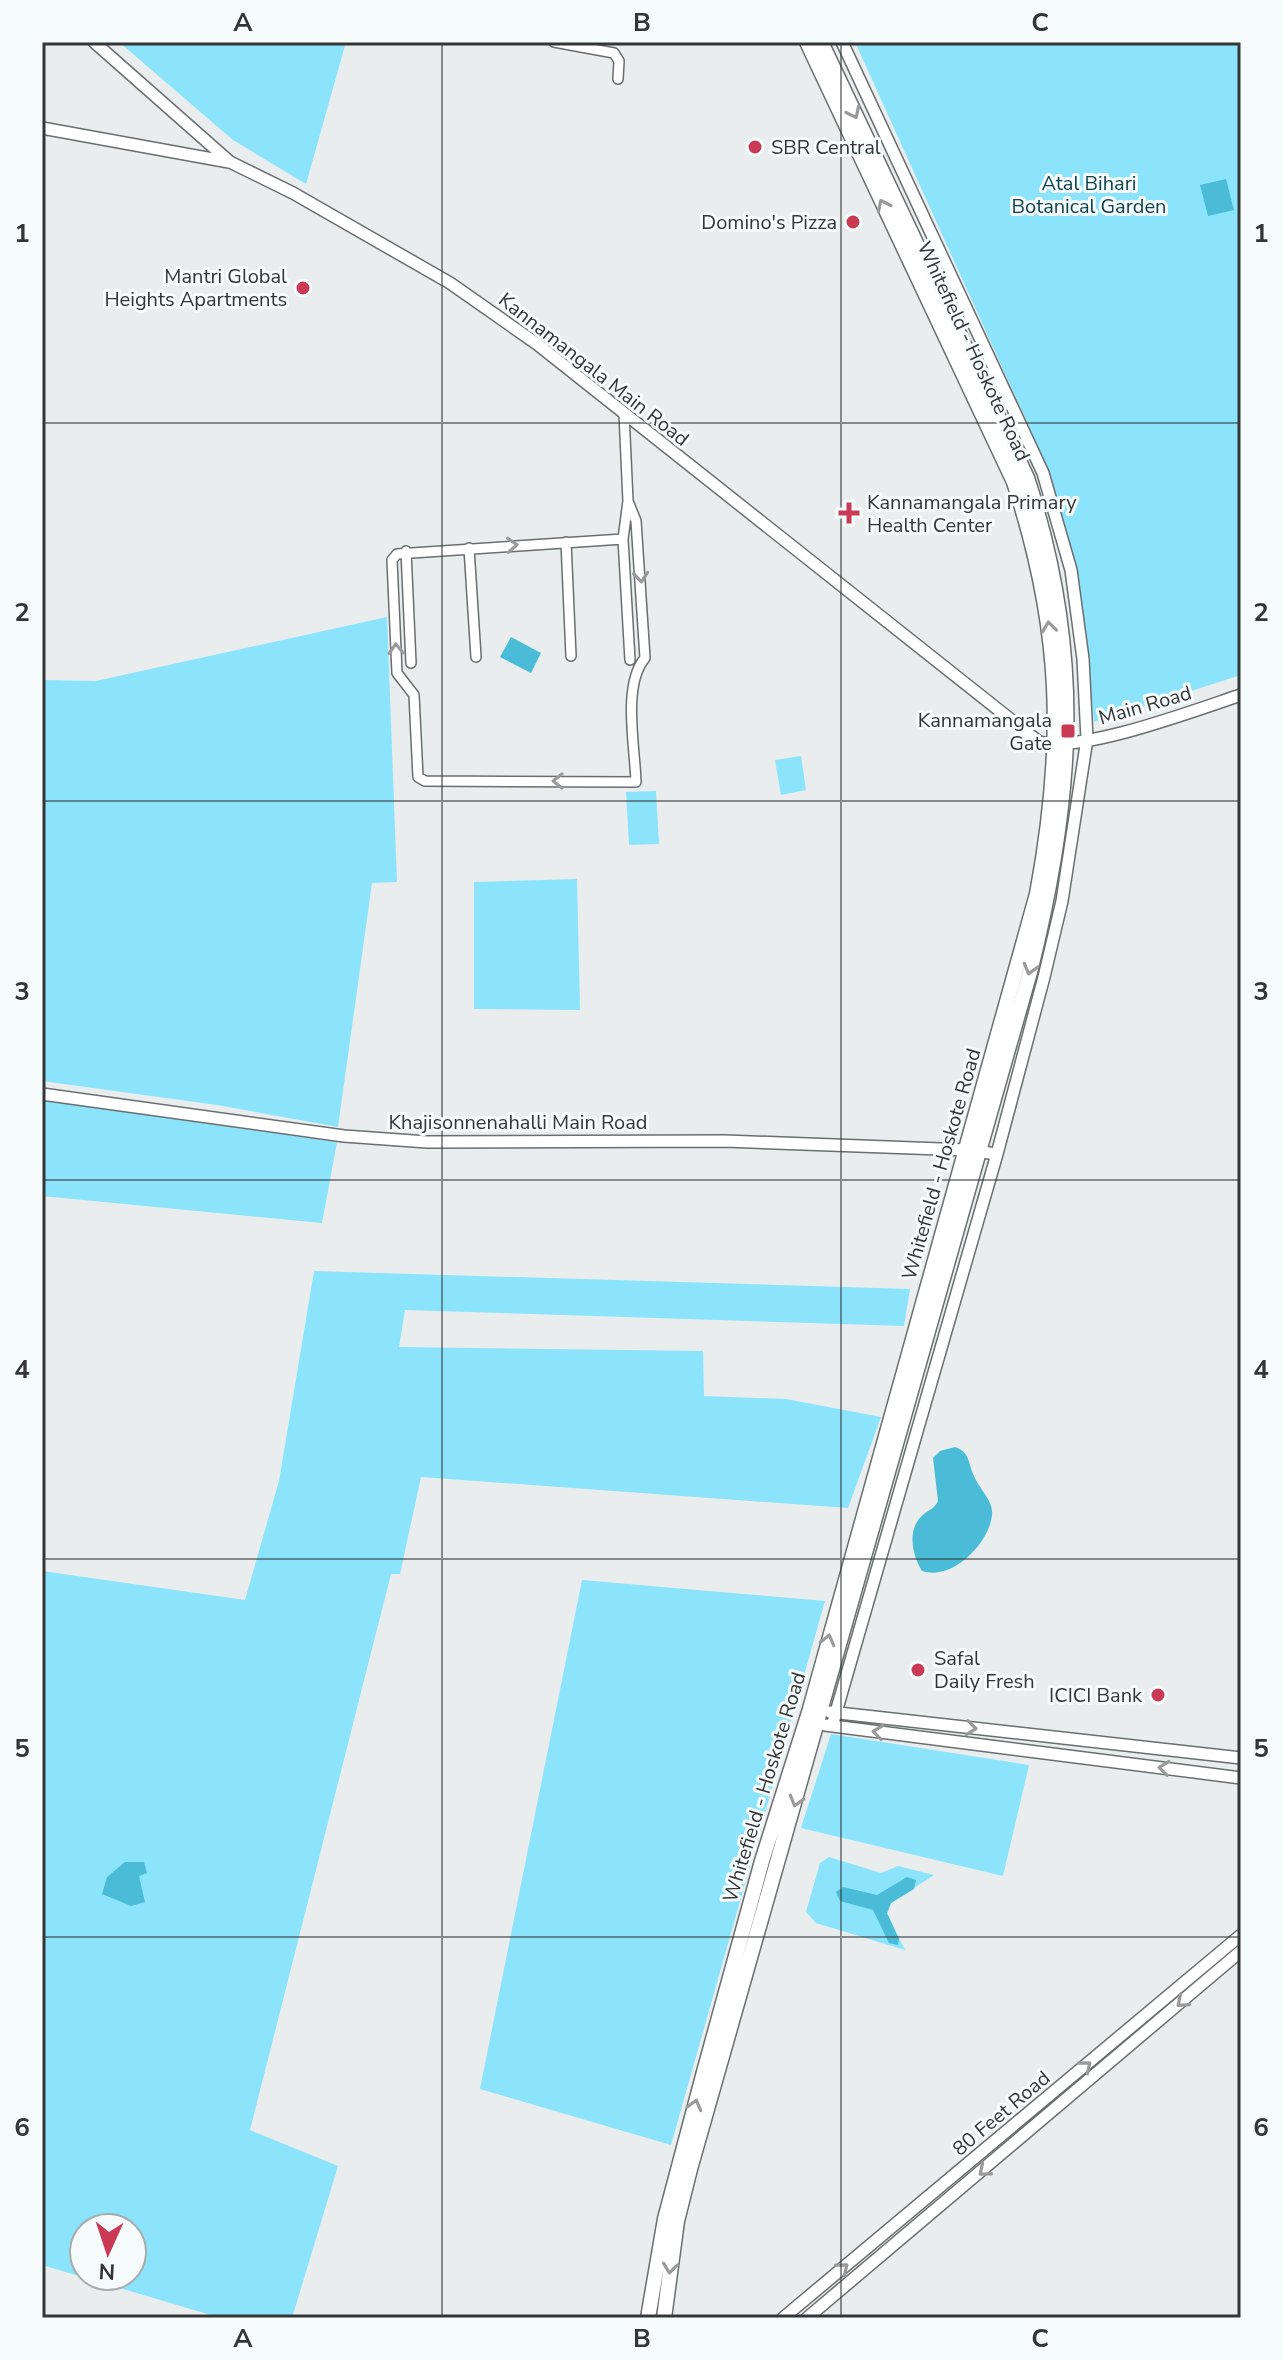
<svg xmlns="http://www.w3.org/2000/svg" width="1283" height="2360" font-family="'Nunito Sans',sans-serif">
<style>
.green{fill:#8be4fc;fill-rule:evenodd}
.water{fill:#4bbcd8}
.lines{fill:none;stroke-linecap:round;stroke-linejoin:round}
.minor-casing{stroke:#6a6e6f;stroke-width:12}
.tertiary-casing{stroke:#6a6e6f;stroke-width:14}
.primary-casing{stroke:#6a6e6f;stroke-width:17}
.minor{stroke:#fff;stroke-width:9}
.tertiary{stroke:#fff;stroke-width:11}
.primary{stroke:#fff;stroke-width:14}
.oneway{stroke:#9a9a9a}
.grid{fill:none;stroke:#343636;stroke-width:2;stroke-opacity:0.55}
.poi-dot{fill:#ca3a55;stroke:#f6fbfc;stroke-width:3}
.labels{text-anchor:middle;stroke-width:6;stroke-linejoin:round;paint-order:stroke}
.poi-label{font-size:20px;fill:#343636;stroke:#f6fbfc;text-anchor:end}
.park-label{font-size:20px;fill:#0b3f4b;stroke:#f6fbfc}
.street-label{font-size:20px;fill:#343636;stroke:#f6fbfc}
.neatline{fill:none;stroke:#343636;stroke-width:3}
.grid-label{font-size:26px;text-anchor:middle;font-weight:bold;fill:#343636}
</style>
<rect width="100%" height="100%" fill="#e9edee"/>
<path class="green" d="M119,42H346L306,184L233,140Z
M855,42H1241V675L1094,722L1075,564L1050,473Z
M387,617L397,882L372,883L338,1127L217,1105L42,1081V680L96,681Z
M801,756L806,790L781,795L775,760Z
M656,791L659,844L629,845L626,792Z
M577,879L580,1010L474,1009V882Z
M42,1100L337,1142L322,1223L42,1196Z
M314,1271L910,1289L904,1326L405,1310L399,1347L703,1351L704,1396L786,1399L881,1417L848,1508L421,1477L400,1574H391L250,2130L338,2166L292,2318H221L42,2265V1571L245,1600L279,1481ZM84,2228H132V2276H84Z
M582,1580L825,1601L671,2145L480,2089Z
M831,1734L1029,1765L1003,1876L801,1828Z
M829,1857L881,1873L898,1866L934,1875L891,1903L887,1914L905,1950L816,1923L806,1912L820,1863Z"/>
<path class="water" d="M1226,179L1234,210L1208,216L1200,185Z
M511,637L541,653L531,673L500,657Z
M955,1447C970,1452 968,1463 974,1476C979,1489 994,1501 992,1515C989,1544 952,1581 922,1571C912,1555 906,1528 924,1514C930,1509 934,1509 938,1501L933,1458L940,1451Z
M125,1862H144L147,1873L139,1876L145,1902L131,1906L102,1894L107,1877Z
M907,1877L916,1880L914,1889L891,1903L887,1913L899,1939L898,1945L889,1943L873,1910L840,1901L836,1892L843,1887L877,1895Z"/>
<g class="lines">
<defs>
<path id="minor" d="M554,42L614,53L619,61L618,79
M624,414L628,501L623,539L630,660
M623,539L397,554L392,560L397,673L414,695L418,777L425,781L636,782C635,747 622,685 645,658L636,521L628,501
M566,542L571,656
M469,548L476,657
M406,551L411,663"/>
<path id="tertiary" d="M94,42L230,162L293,193L450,283L537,344L1039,742C1082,753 1195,710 1241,695
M42,128L229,162
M42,1094L344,1136L427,1142L725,1141L967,1150L997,1154
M830,1712L1241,1758
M825,1725L1241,1778
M832,1726L997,1154L1044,977L1062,901L1087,739L1083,659L1071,570L1043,473L842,42
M783,2318L1241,1935
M807,2318L1241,1951"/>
<path id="primary" d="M648,2318L665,2219L704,2072L762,1861L810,1709L1037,894C1065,743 1062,629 1014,482L807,42
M664,2318L677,2221L690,2169L1030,972C1074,796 1084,653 1027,478L821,42"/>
</defs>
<use href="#minor" class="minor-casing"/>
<use href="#tertiary" class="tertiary-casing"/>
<use href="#primary" class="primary-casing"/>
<use href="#minor" class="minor"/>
<use href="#tertiary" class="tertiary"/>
<use href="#primary" class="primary"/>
</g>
<defs><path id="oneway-chevron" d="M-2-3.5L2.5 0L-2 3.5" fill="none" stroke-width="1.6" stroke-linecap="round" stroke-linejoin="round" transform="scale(2)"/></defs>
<g class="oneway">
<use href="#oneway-chevron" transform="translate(854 113) rotate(64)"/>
<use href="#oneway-chevron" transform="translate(883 205) rotate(-116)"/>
<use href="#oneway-chevron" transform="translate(512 545) rotate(-3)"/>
<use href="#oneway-chevron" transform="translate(641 577) rotate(85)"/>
<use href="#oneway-chevron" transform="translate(1049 627) rotate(-97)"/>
<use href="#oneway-chevron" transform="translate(396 649) rotate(-92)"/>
<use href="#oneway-chevron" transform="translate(558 781) rotate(-180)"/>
<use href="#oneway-chevron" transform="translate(1030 969) rotate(105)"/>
<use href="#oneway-chevron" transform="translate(828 1640) rotate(-76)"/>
<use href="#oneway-chevron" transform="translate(971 1728) rotate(6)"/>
<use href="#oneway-chevron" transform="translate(878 1732) rotate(-173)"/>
<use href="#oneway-chevron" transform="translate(1164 1768) rotate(-173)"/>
<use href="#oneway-chevron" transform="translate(796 1801) rotate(106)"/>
<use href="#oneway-chevron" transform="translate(1182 2002) rotate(139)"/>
<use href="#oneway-chevron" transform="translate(1086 2066) rotate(-40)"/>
<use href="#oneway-chevron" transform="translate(695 2105) rotate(-75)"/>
<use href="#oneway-chevron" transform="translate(984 2171) rotate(140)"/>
<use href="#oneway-chevron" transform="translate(670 2268) rotate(97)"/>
<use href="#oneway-chevron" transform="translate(843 2268) rotate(-40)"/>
</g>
<path class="grid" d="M442,42V2318M841,42V2318M42,423H1241M42,801H1241M42,1180H1241M42,1559H1241M42,1937H1241"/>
<g class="poi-dot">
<circle cx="755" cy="147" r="8"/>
<circle cx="853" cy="222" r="8"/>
<circle cx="303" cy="288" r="8"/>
<path d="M845 501h8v8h8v8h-8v8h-8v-8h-8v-8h8z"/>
<rect x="1060" y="723" width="16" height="16" rx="4"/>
<circle cx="918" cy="1670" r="8"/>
<circle cx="1158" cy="1695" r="8"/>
</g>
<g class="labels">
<g class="poi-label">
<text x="771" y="154" text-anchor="start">SBR Central</text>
<text x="837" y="229">Domino's Pizza</text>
<text x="287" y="283">Mantri Global<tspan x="287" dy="23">Heights Apartments</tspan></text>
<text x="867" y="509" text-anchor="start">Kannamangala Primary<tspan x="867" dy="23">Health Center</tspan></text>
<text x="1052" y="727">Kannamangala<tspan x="1052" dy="23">Gate</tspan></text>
<text x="934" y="1665" text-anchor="start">Safal<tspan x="934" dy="23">Daily Fresh</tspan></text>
<text x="1142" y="1702">ICICI Bank</text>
</g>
<g class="park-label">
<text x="1089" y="190">Atal Bihari<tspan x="1089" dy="23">Botanical Garden</tspan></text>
</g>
<g class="street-label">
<text transform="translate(974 351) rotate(65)" y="7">Whitefield - Hoskote Road</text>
<text transform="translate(594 369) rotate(38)" y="7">Kannamangala Main Road</text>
<text transform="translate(1145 705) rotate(-16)" y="7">Main Road</text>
<text x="518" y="1129">Khajisonnenahalli Main Road</text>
<text transform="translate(941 1164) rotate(-74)" y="7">Whitefield - Hoskote Road</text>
<text transform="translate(764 1787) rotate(-73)" y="7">Whitefield - Hoskote Road</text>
<text transform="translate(1001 2113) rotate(-40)" y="7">80 Feet Road</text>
</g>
</g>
<rect width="1283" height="2360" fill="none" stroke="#f6fbfc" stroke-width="88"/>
<g transform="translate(108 2252) rotate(183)"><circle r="38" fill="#f6fbfc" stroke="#a8acad" stroke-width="2"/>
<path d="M0-6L14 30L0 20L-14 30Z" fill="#ca3a55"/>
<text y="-12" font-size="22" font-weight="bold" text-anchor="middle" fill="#343636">N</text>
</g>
<rect x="44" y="44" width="1195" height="2272" class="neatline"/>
<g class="grid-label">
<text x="243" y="31">A</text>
<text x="642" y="31">B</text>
<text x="1040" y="31">C</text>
<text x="22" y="242">1</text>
<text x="1261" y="242">1</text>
<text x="22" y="621">2</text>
<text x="1261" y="621">2</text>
<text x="22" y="1000">3</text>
<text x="1261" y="1000">3</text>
<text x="22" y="1378">4</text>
<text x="1261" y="1378">4</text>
<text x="22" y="1757">5</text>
<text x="1261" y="1757">5</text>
<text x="22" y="2136">6</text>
<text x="1261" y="2136">6</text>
<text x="243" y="2347">A</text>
<text x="642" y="2347">B</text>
<text x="1040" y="2347">C</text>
</g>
</svg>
